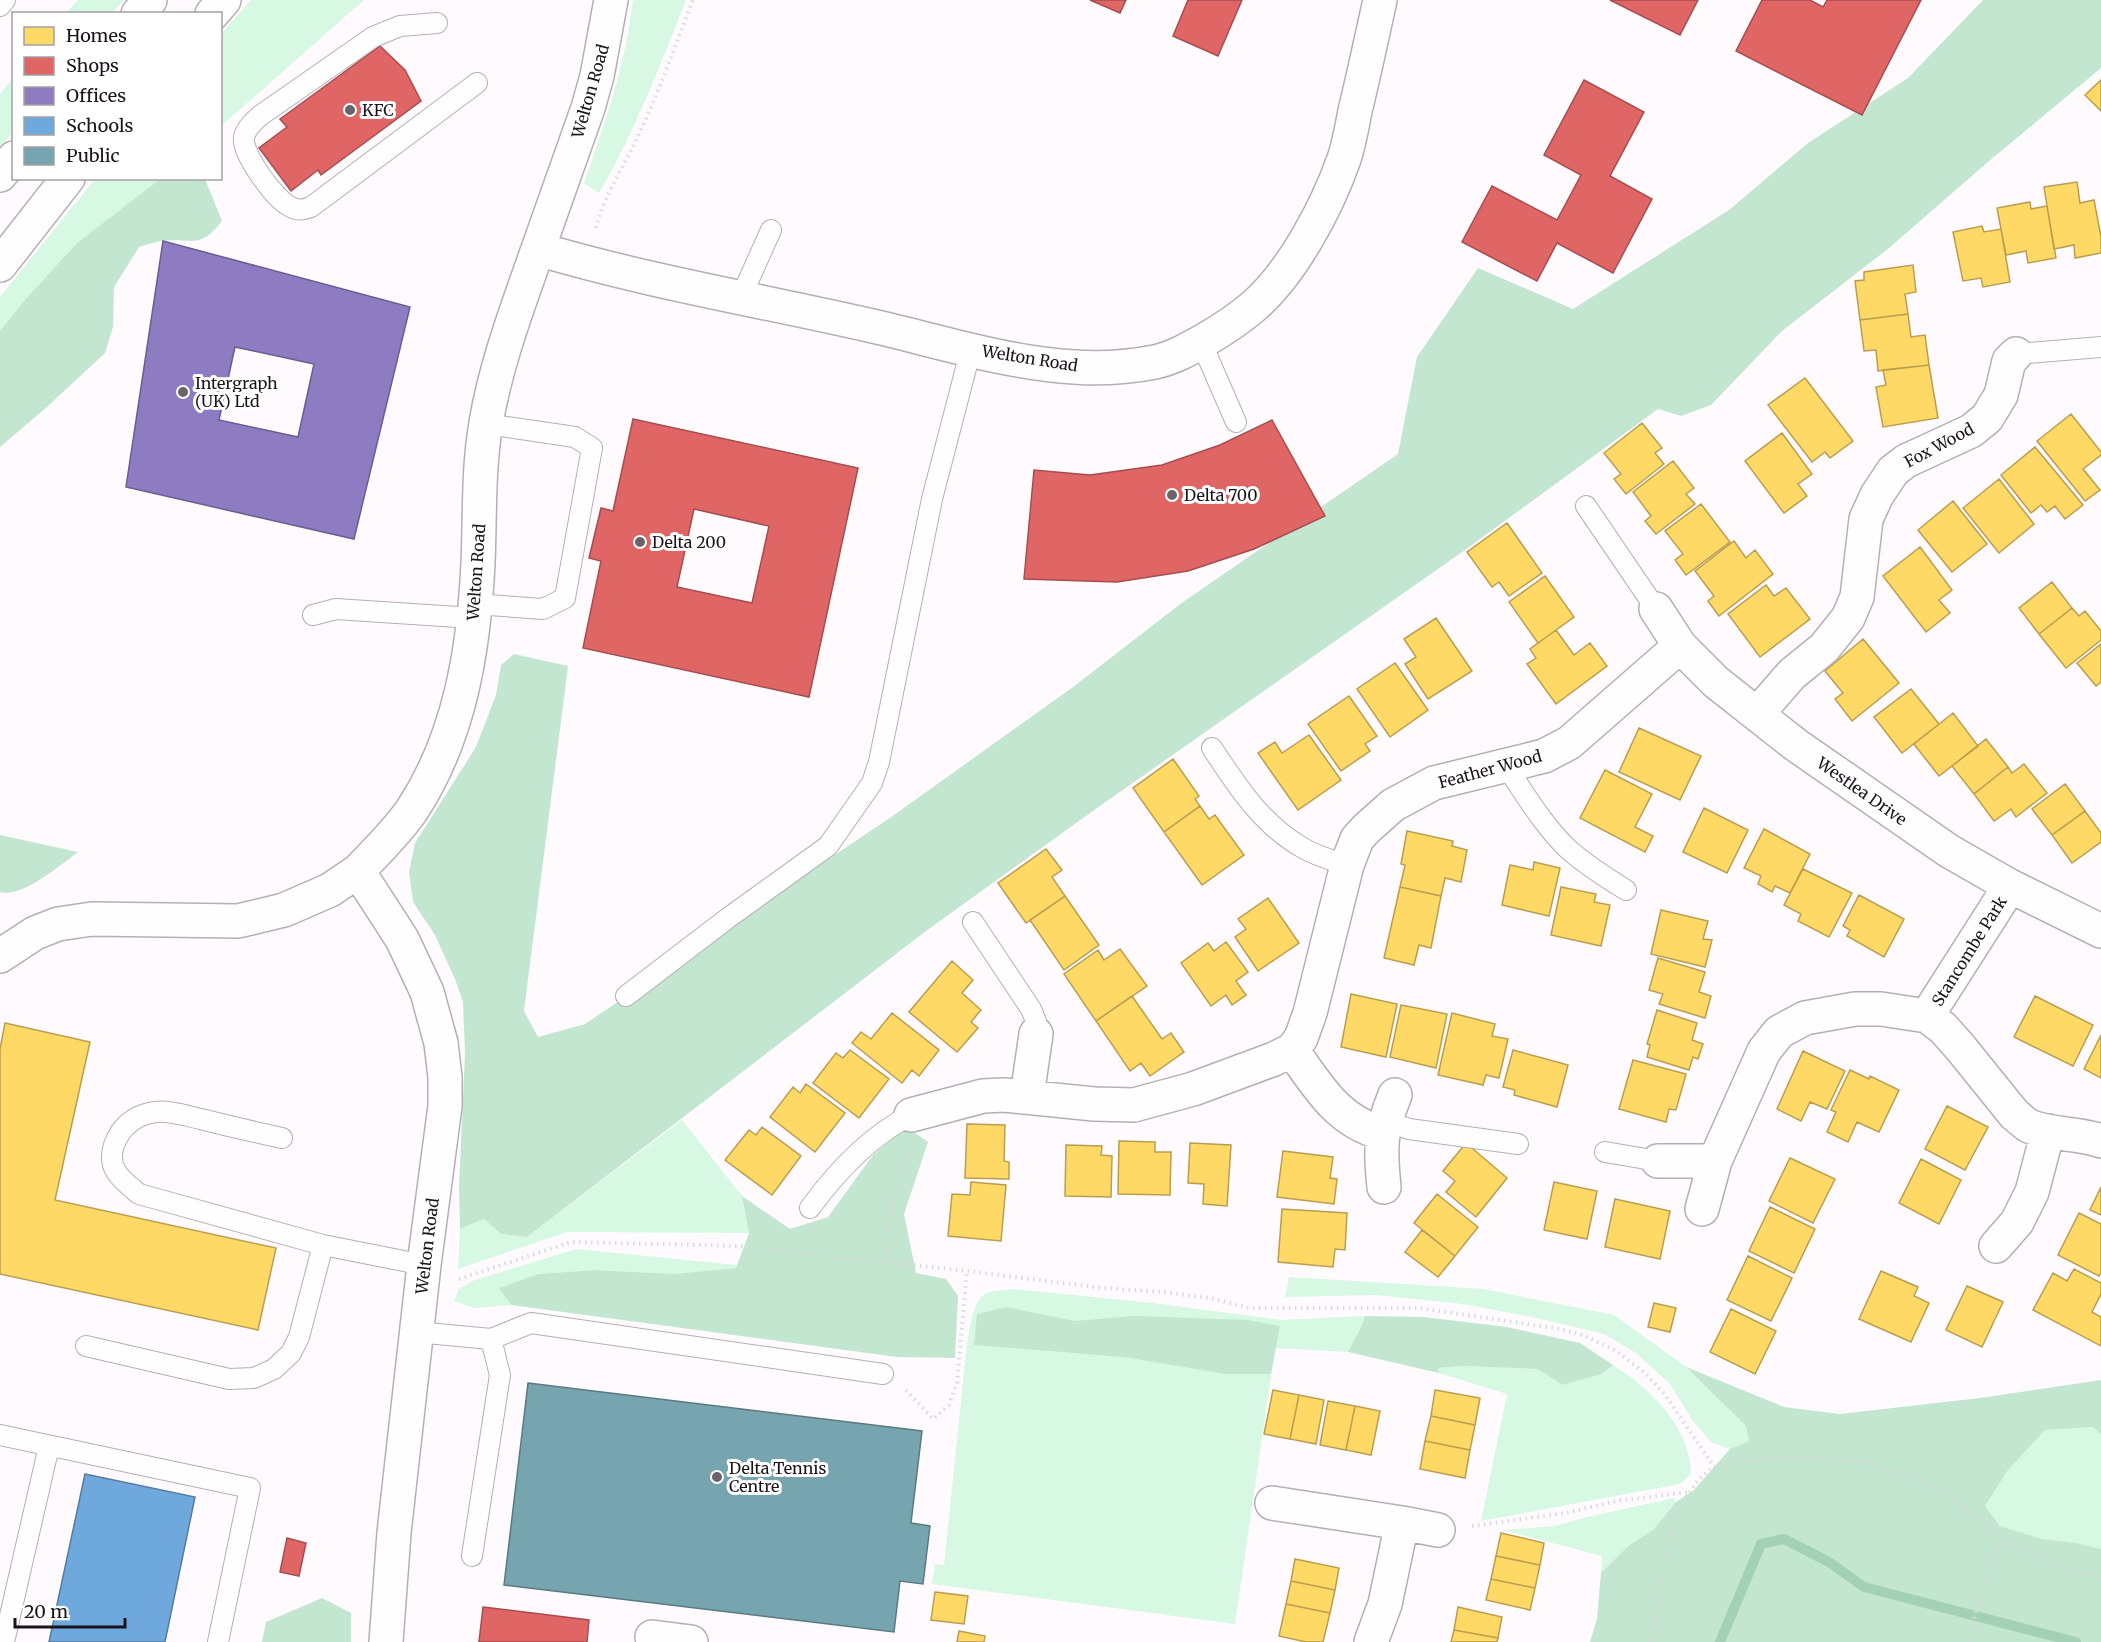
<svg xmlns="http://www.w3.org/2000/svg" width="2101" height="1642" font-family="Merriweather,serif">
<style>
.green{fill:#d7f8e3}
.forest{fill:#c3e6d0}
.homes{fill:#ffd966;stroke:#bb9d4f;stroke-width:1.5}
.shops{fill:#e06666;stroke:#a54d4f;stroke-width:1.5;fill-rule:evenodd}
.offices{fill:#8e7cc3;stroke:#6c5c90;stroke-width:1.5;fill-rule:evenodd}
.schools{fill:#6fa8dc;stroke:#567ba2;stroke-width:1.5}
.public{fill:#76a5af;stroke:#5b7982;stroke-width:1.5}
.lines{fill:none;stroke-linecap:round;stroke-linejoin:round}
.stream{stroke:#a3d1b6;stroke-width:10}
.lane-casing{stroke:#b5afb4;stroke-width:22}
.street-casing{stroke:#b5afb4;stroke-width:36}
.secondary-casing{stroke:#b5afb4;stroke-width:36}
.path{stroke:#dad9da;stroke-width:4;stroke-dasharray:1.5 4.5;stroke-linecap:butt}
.lane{stroke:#fffeff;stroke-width:20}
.street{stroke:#fffeff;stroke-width:33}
.secondary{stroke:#fffeff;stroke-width:33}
.poi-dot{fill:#6a6369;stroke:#fff;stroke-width:2}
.labels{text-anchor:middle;stroke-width:6;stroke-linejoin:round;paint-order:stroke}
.street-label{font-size:16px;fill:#1b121a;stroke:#fff}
.poi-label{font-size:16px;fill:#1b121a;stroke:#fff;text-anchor:start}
</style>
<rect width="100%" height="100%" fill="#fefafd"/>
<path class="green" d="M78,0H124L112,13H66Z
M251,0H364L221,126V34Z
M633,0H686C660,66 635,131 599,193L584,183C605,124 626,63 633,0Z
M13,78V131L0,148V94Z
M95,179H160L77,243L23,302L0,331V297Z
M682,1120L742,1196L749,1233L567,1232L458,1269L460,1229L484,1219L501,1234L527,1237Z
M576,1249L737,1265L736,1268L674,1274L595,1270L539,1274L500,1289L511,1305L474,1308L454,1301L459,1289L472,1281Z
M1289,1277L1483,1289L1614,1315L1686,1367L1746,1426L1749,1441L1730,1449L1711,1442L1693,1421L1670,1384L1636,1353L1604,1334L1537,1318L1463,1304L1377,1295L1285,1297Z
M1014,1289L1153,1303L1281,1320L1365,1316C1362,1329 1354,1339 1348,1352L1275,1348L1235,1624L932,1584L935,1564L944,1565L965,1363C967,1347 970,1303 985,1294C992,1290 1005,1290 1014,1289Z
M1613,1365C1651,1389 1690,1427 1691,1474L1680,1484L1481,1521L1507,1394L1439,1373L1438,1368L1463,1366L1537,1369L1563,1385L1602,1374Z
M2093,1427L2101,1435V1549L2076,1543L2042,1539L2000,1526L1985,1506L2008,1470L2045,1430Z
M1674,1498L1676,1502L1653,1530L1628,1546L1601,1573L1602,1556L1503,1530L1555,1526L1587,1517Z"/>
<path class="forest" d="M1983,0H2101V68L1989,161L1889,248L1782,331L1711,405L1681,416L1658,409L1465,550L1097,808L926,931L527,1237L501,1234L484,1219L460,1229L459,1187L465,1053L463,1002L455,979L435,935L413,902L409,872L415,843L476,747L496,695L501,665L514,654L568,666L524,1011L538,1037L585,1024L894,815L1073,687L1183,602L1398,454L1417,357L1478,268L1573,309L1729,210L1808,143L1908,78Z
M160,179H205L222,221C199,251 191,237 162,241C154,242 146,245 139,247L114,287L113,327L105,353L47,407L0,447V331L23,302L77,243Z
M0,835L78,852C60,865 23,898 0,892Z
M907,1127L928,1142L904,1214L916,1273L946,1279L958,1296L955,1358L897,1357L511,1305L499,1288L539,1274L595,1270L674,1274L736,1268L749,1233L742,1196L790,1229L828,1217L873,1155Z
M1007,1307L1074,1321L1134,1316L1248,1320L1280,1326L1271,1374H1226L1124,1357L974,1345L977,1314Z
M1365,1316L1424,1317L1507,1327L1580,1343L1613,1365L1602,1374L1563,1385L1537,1369L1463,1366L1438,1368L1439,1373L1348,1352C1354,1339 1362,1329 1365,1316Z
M1686,1367L1784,1407L1840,1414L1980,1398L2101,1380V1435L2093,1427L2045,1430L2008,1470L1985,1506L2000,1526L2042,1539L2076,1543L2101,1549V1642H1590L1597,1619L1601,1573L1628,1546L1653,1530L1676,1502L1694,1490L1730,1449L1749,1441L1746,1426Z
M322,1598L351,1613V1642H262L266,1622Z"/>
<path class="homes" d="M2101,80V111L2085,95Z
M2077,182L2080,203L2094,200L2101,237V253L2075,258L2074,245L2054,249L2044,187Z
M2030,202L2031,209L2047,206L2056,258L2028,263L2026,251L2006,255L1997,208Z
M1982,226L1984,232L2001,229L2010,282L1983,287L1981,278L1963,281L1953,232Z
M1913,265L1916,292L1905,294L1908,314L1860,320L1855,281L1864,280V272Z
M1908,314L1911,337L1925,335L1929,365L1878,371L1876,350L1864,351L1860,320Z
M1929,365L1938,418L1883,427L1876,387L1886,385L1883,370Z
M1805,378L1853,441L1830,458L1825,452L1812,462L1768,405Z
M2071,414L2101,452V455L2083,469L2100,490L2085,501L2037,441Z
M1642,423L1662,448L1655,453L1664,464L1626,494L1614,479L1621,474L1604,453Z
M1782,433L1812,474L1798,484L1807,496L1784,513L1745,461Z
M2035,447L2083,505L2065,519L2055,506L2047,512L2041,505L2031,513L2001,475Z
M1673,461L1694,488L1686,494L1695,504L1656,534L1645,521L1651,516L1633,492Z
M1999,479L2034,524L1999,553L1963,508Z
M1953,501L1987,544L1952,572L1918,530Z
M1701,504L1730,542L1686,575L1675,560L1683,554L1665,531Z
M1507,523L1542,573L1509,596L1499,582L1492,587L1467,552Z
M1734,541L1746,558L1755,550L1773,574L1719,616L1708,601L1714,596L1695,571Z
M1920,547L1952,590L1939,600L1950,613L1926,632L1883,576Z
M1545,576L1574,617L1538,643L1509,602Z
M2052,582L2072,608L2039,634L2019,608Z
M1766,585L1774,596L1786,588L1810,619L1760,657L1728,614Z
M2072,608L2079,616L2085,611L2101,631V640L2066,668L2039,634Z
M1436,618L1472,671L1428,699L1405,664L1416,657L1404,639Z
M1556,630L1574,655L1590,643L1607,666L1556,704L1527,664L1536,658L1530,649Z
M1863,639L1899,683L1852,721L1835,699L1843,693L1825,671Z
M2101,644V682L2096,686L2077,663Z
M1395,663L1428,710L1390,737L1357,689Z
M1911,689L1939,724L1902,753L1874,717Z
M1349,696L1377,736L1365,744L1370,751L1341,771L1308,724Z
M1953,713L1978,746L1939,776L1914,744Z
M1639,728L1701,756L1680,800L1619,772Z
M1309,735L1341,780L1298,810L1258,753L1275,742L1282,753Z
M1986,739L2008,767L1974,794L1952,766Z
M1173,759L1199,796L1195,799L1200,806L1164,832L1133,788Z
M2024,764L2047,793L2016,817L2011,809L1994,821L1974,794L2008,767L2012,773Z
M1605,770L1652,794L1635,827L1653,836L1645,852L1580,818Z
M2065,784L2085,811L2052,835L2032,809Z
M1200,806L1209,819L1215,815L1244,855L1202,885L1164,832Z
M1704,808L1748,830L1727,873L1683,852Z
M2085,811L2101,833V842L2072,863L2052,835Z
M1764,829L1810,854L1790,893L1775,886L1772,892L1758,884L1761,876L1744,868Z
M1407,831L1453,841L1452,846L1467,850L1461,882L1445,878L1441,896L1400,887L1405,865L1401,864Z
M1046,849L1062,870L1052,877L1065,896L1026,923L998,883Z
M1534,862L1560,868L1549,916L1502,905L1510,865L1533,870Z
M1803,869L1852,893L1829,937L1798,921L1801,914L1784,905Z
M1400,887L1441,896L1431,948L1419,945L1414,965L1384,958Z
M1561,887L1596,894L1594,902L1610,905L1601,946L1551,935Z
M1859,895L1904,919L1884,957L1847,936L1850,930L1843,926Z
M1065,896L1099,945L1064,970L1030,920Z
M1268,898L1299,943L1258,971L1235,937L1246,929L1238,919Z
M1661,910L1708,921L1703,939L1712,940L1705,967L1651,954Z
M1226,942L1248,972L1236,981L1246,995L1232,1005L1226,995L1211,1006L1181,963L1208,943L1214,951Z
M1120,949L1147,986L1096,1021L1064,974L1098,950L1104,960Z
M1658,958L1705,972L1699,992L1711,996L1705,1018L1659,1004L1663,994L1649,990Z
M952,961L973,980L962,993L981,1010L971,1022L978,1028L957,1052L909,1012Z
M1351,994L1397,1004L1386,1057L1341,1047Z
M1132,996L1162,1039L1171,1033L1184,1052L1150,1076L1141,1063L1130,1071L1096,1021Z
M2035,996L2093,1025L2073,1066L2014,1037Z
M1401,1005L1447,1014L1436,1068L1390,1057Z
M1657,1010L1697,1023L1692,1040L1703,1044L1698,1059L1693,1057L1689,1070L1647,1057L1650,1045L1647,1044Z
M892,1013L939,1050L919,1076L912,1070L902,1083L852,1043L861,1032L871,1039Z
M1452,1013L1495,1024L1492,1036L1508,1039L1499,1078L1486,1075L1483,1085L1438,1075Z
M5,1023L90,1042L55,1200L276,1248L258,1330L0,1274V1049Z
M2101,1035V1078L2084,1069Z
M850,1050L889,1079L859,1118L813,1083L836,1053L843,1058Z
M1513,1050L1568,1065L1557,1107L1514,1095L1515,1090L1503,1087Z
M1803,1051L1845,1071L1827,1109L1810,1102L1801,1121L1777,1109Z
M1633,1060L1686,1074L1676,1110L1669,1109L1666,1122L1619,1109Z
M1850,1070L1869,1079L1870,1076L1899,1090L1879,1132L1857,1122L1848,1142L1827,1132L1836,1112L1831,1110Z
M806,1084L845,1113L815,1152L770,1117L793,1087L800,1093Z
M1947,1106L1988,1127L1965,1170L1925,1149Z
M967,1124L1005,1125L1004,1161L1009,1162V1179L965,1178Z
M762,1127L801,1156L772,1195L725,1160L749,1130L756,1135Z
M1119,1141L1155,1142V1152H1171L1170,1195L1118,1194Z
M1190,1143L1231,1145L1227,1206L1203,1204L1204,1184L1188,1183Z
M1466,1143L1507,1178L1476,1217L1446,1192L1455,1181L1443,1171Z
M1066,1145L1102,1146L1101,1155L1112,1156L1111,1197L1065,1196Z
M1283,1151L1333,1157L1330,1178L1337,1179L1334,1204L1277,1197Z
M1790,1158L1835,1179L1813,1223L1769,1201Z
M1921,1159L1961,1180L1939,1224L1899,1203Z
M971,1182L1006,1185L1001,1241L948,1236L952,1194L970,1195Z
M1554,1182L1597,1191L1587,1239L1544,1230Z
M2101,1187V1215L2090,1210Z
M1437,1194L1478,1227L1455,1256L1414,1223Z
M1615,1199L1670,1211L1660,1259L1605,1247Z
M1770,1207L1815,1229L1794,1273L1749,1251Z
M1282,1209L1347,1213L1345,1250L1335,1249L1333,1267L1278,1262Z
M2079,1213L2101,1224V1272L2099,1276L2058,1255Z
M1422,1230L1455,1256L1438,1277L1405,1252Z
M1748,1256L1792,1278L1771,1321L1727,1300Z
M2074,1269L2101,1283V1294L2092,1312L2101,1317V1346L2033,1310L2053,1273L2067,1281Z
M1881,1271L1918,1287L1914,1296L1929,1303L1911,1342L1859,1319Z
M1967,1286L2003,1302L1982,1347L1946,1330Z
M1654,1303L1676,1308L1670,1332L1648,1327Z
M1731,1309L1776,1331L1755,1374L1710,1352Z
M1273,1390L1299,1395L1290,1439L1264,1434Z
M1435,1390L1480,1398L1475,1425L1431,1416Z
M1299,1395L1324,1400L1316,1444L1290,1439Z
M1328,1401L1355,1406L1346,1450L1320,1445Z
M1355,1406L1380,1411L1371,1455L1346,1450Z
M1431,1416L1475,1425L1470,1450L1425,1441Z
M1425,1441L1470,1450L1465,1478L1420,1469Z
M1501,1533L1544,1543L1540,1565L1496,1556Z
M1496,1556L1540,1565L1535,1588L1491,1579Z
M1295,1559L1339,1568L1335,1590L1291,1581Z
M1491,1579L1535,1588L1530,1610L1486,1600Z
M1291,1581L1335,1590L1330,1613L1286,1604Z
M935,1592L968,1596L964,1624L931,1620Z
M1286,1604L1330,1613L1323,1642H1306L1279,1636Z
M1458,1607L1502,1617L1498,1638L1454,1630Z
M1454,1630L1498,1638L1497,1642H1451Z
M959,1631L985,1636L984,1642H957Z"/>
<path class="shops" d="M1090,0H1126L1120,13Z
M1188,0H1242L1218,56L1173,36Z
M1610,0H1698L1680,35Z
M1762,0H1810L1823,7L1827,0H1921L1862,115L1736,51Z
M380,46L405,70L421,101L321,175L318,170L291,191L259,148L287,127L280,119Z
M1584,80L1644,112L1610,176L1652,199L1613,273L1557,243L1537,281L1462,242L1492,186L1557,220L1581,175L1544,155Z
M633,419L858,468L809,697L583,648L601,561L589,558L601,508L613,511ZM694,509L769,526L752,603L677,587Z
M1272,420L1325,516L1254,549L1188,571L1117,582L1024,579L1034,470L1090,475L1162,465L1220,445Z
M287,1538L306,1543L299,1576L280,1572Z
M483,1607L589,1620L587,1642H479Z"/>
<path class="offices" d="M163,241L410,307L354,539L126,487ZM235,347L314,364L298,437L219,420Z"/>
<path class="schools" d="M85,1474L195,1497L165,1642H49Z"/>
<path class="public" d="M528,1383L922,1431L911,1523L930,1526L923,1584L900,1581L894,1632L504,1585Z"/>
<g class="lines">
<path class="stream" d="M1720,1642L1761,1544L1784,1539L1829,1562L1864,1587L2076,1642"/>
<defs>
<path id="lane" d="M0,6L5,0
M437,23L400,26L373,37L261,115C254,121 246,128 244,137C241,153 275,199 289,206C297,211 303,210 311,207L477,83
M741,297L771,230
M1201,342L1236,422
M2016,354L2101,347
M1586,506L1656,609
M475,604L543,609L565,598L592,448L575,437L486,424
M313,615L336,609L473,618
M1212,748C1237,786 1262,825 1303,848C1316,856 1332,860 1347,865
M1506,766C1525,794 1543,825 1568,849C1586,865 1605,877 1626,890
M973,922L1031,1009L1036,1021V1034
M626,996L728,918L828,846L872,783L879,762L932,499L971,349
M1385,1121L1409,1129L1518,1144
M282,1138C255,1132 228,1126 201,1119C187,1116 169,1110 155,1112C135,1115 121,1126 114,1145C106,1169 122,1180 139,1194L323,1245L424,1265
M1605,1152L1658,1161
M810,1208C837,1171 870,1136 911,1115
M416,1332L491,1339L531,1323L883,1374
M86,1346L229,1379L254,1378L274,1369L291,1353L299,1337L323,1245
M0,1435L250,1488L218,1642
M472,1556L500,1375L491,1339
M4,1642L49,1446"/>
<path id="street" d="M538,249C649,282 764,301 877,327C941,342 1008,363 1074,367C1100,369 1129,367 1155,362C1173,358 1189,349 1205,340C1222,330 1239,319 1254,306C1293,272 1327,207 1344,159C1349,144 1352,127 1355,111C1364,74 1372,37 1380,0
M1656,609L1680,646L1716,682L1796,745L1949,851L2010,886L2101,931
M1757,714L1792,674L1824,648L1848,618L1857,597L1866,519L1877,495L1893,471L1906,461L1971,431L1987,418L2001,395L2009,361L2016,354
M0,956L35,933L58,924L92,919L238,921L284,910L330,890L358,871
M1927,1016L1943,1028L1960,1047L2014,1114C2019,1118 2024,1123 2029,1126C2052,1136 2078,1132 2101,1141
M1027,1096L1036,1034
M911,1115L983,1096L1004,1095L1094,1104L1134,1105L1193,1089L1274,1059L1292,1050
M1381,1133C1336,1120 1318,1086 1292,1050L1301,1038L1310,1013L1347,865L1357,839L1366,829L1393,805L1434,783L1544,756L1569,743L1680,646
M1658,1161H1715
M1384,1187C1380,1148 1380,1131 1395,1095
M1702,1209L1715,1161L1764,1051L1779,1032L1805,1018L1855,1009H1881L1927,1016L2010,886
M1996,1246L2017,1222L2032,1192L2048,1131
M1272,1503L1402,1523L1385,1604L1371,1642
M1402,1523L1438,1530
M652,1637L691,1642
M386,1642L394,1533L424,1265L445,1106V1077L441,1043L427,992L402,939L358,871C377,851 396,833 412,810C460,737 474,649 478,563C480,517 478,469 486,423C495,369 514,317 532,266C550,214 569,161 588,108L597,76L611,0"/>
<path id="secondary" d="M138,14L150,0
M212,14L224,0
M0,175L14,158
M0,265L68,178"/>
</defs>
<use href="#lane" class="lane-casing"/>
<use href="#street" class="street-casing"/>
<use href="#secondary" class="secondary-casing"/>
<path class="path" d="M596,228C604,194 624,167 638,136C659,92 675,46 693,0
M885,1262L889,1215L897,1184L912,1151
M459,1279L571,1242L739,1246L967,1271L1103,1288L1163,1292L1210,1298L1250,1308H1419L1561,1329L1585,1336L1615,1350L1645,1373L1666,1396L1714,1467
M906,1390L933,1419L949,1405L957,1383L967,1271
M1472,1526L1566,1513L1616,1501L1690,1492
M1652,1642L1671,1526L1680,1506L1699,1479L1714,1467L1738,1460L1805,1457L1862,1462L1918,1480L1939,1489L2004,1539L2059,1567L2101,1579
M1969,1642C1976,1607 1986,1571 2004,1539"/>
<use href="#lane" class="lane"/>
<use href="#street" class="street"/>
<use href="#secondary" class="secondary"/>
</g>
<g class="poi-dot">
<circle cx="350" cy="110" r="6"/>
<circle cx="183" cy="392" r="6"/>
<circle cx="1172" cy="495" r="6"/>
<circle cx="640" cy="542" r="6"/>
<circle cx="717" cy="1477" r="6"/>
</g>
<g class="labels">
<g class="street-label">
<text transform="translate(590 91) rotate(-74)" y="6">Welton Road</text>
<text transform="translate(1030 358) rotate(9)" y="6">Welton Road</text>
<text transform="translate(1939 445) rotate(-28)" y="6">Fox Wood</text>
<text transform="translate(476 572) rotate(-86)" y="6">Welton Road</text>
<text transform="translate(1490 769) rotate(-15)" y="6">Feather Wood</text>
<text transform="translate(1862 791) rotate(35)" y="6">Westlea Drive</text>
<text transform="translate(1969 951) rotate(-58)" y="6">Stancombe Park</text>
<text transform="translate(427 1246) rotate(-83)" y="6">Welton Road</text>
</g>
<g class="poi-label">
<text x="362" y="116">KFC</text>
<text x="195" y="389">Intergraph<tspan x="195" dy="18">(UK) Ltd</tspan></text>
<text x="1184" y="501">Delta 700</text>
<text x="652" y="548">Delta 200</text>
<text x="729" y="1474">Delta Tennis<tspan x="729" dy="18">Centre</tspan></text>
</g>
</g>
<rect x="12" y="12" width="210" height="168" fill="#ffffff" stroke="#a4a0a3" stroke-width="1.5"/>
<rect x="24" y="27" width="30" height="18" fill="#ffd966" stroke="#a4a0a3" stroke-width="1.5"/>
<text x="66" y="42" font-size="18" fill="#1b121a">Homes</text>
<rect x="24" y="57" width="30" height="18" fill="#e06666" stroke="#a4a0a3" stroke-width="1.5"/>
<text x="66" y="72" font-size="18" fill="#1b121a">Shops</text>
<rect x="24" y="87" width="30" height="18" fill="#8e7cc3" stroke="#a4a0a3" stroke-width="1.5"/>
<text x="66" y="102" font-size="18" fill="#1b121a">Offices</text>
<rect x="24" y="117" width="30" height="18" fill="#6fa8dc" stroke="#a4a0a3" stroke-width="1.5"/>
<text x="66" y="132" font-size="18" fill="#1b121a">Schools</text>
<rect x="24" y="147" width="30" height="18" fill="#76a5af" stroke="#a4a0a3" stroke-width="1.5"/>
<text x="66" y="162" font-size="18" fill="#1b121a">Public</text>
<path d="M15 1618v9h110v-9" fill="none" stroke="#1b121a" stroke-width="3"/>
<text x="24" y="1618" font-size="18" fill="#1b121a" stroke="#ffffff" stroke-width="4.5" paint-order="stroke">20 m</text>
</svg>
